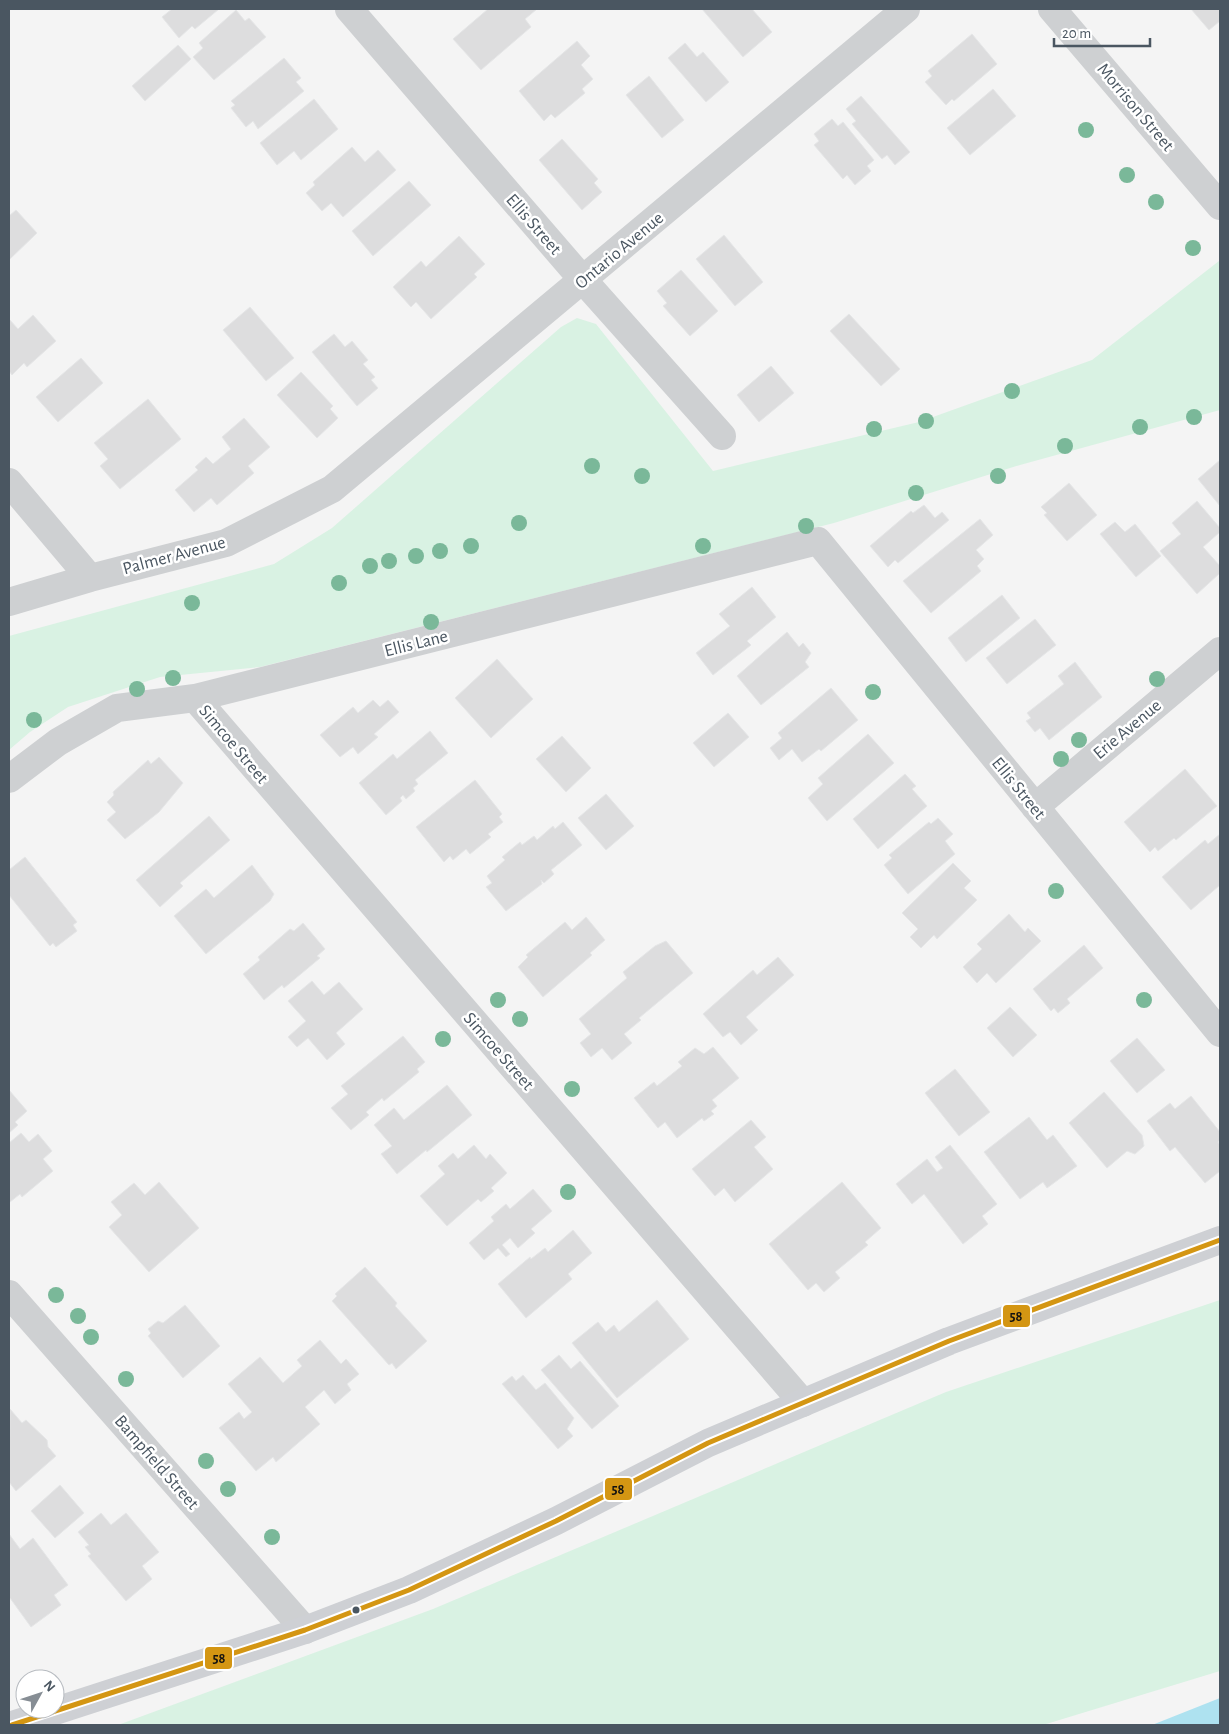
<svg xmlns="http://www.w3.org/2000/svg" width="1229" height="1734" font-family="'Alegreya Sans',sans-serif">
<style>
.green{fill:#d9f2e3}
.water{fill:#aee2f0}
.building{fill:#ddddde;stroke:#e5e6e7}
.lines{fill:none;stroke-linecap:round;stroke-linejoin:round}
.minor{stroke:#ced0d2;stroke-width:28}
.secondary{stroke:#ced0d4;stroke-width:28}
.bus-1-casing{stroke:#fff;stroke-width:9}
.bus-1{stroke:#d49613;stroke-width:5}
.tree{fill:#7ab899}
.bus-dot{fill:#4a5661;stroke:#fff;stroke-width:2}
.labels{text-anchor:middle;stroke-width:5;stroke-linejoin:round;paint-order:stroke}
.street-label{font-size:18px;fill:#4a5661;stroke:#fff}
.line-badge{stroke:#fff;stroke-width:2}
.pale-badge-label{font-size:14px;text-anchor:middle;font-weight:bold;fill:#111}
</style>
<rect width="100%" height="100%" fill="#f4f4f4"/>
<path class="green" d="M1219,261L1220,263V410L1020,465L834,523L260,667L160,677L68,707L30,732L9,750V636L274,564L332,528L561,327L577,318L596,324L713,471L919,422L1092,360Z
M1220,1300V1671L1043,1725H118L433,1609L946,1392Z"/>
<path class="water" d="M1220,1698V1725H1152Z"/>
<path class="building" d="M172,9H219L195,29L192,26L179,38L162,17Z
M488,9H537L525,19L531,27L481,70L453,39Z
M702,9H752L772,32L743,57Z
M1191,9H1220V21L1209,30Z
M236,10L245,21L249,18L266,37L214,80L193,57L203,48L199,43Z
M972,34L997,64L954,101L952,99L946,105L925,82L932,76L928,71Z
M577,41L590,56L581,65L593,79L582,89L585,93L555,118L551,114L544,121L519,91Z
M685,43L697,57L703,52L729,82L706,102L668,58Z
M178,45L191,59L145,101L132,86Z
M284,58L301,78L296,82L304,91L258,129L253,121L246,127L231,108L235,105L231,101Z
M649,76L684,120L662,138L626,95Z
M993,89L1016,116L970,155L947,128Z
M861,96L910,152L895,165L887,155L882,159L852,124L856,121L846,109Z
M314,99L338,129L301,160L294,151L277,165L260,143Z
M832,119L838,126L843,122L874,160L867,166L871,171L855,185L847,175L843,179L814,145L819,141L814,134Z
M562,139L598,179L594,183L602,192L582,210L539,160Z
M352,147L365,162L378,150L396,170L343,217L331,203L322,211L306,193L315,185L313,182Z
M409,181L431,205L373,256L352,231Z
M16,210L37,233L9,260V216Z
M724,235L763,282L735,306L696,259Z
M459,236L485,264L474,274L477,277L431,319L416,302L411,307L393,287L421,261L426,267Z
M681,270L718,311L690,336L663,306L667,303L657,291Z
M250,307L294,358L266,381L223,330Z
M849,314L900,369L881,386L830,331Z
M33,315L56,341L27,367L24,363L12,375L9,371V319L18,329Z
M334,334L345,347L352,341L368,360L363,364L375,377L371,380L378,388L357,406L312,352Z
M81,358L103,383L58,422L36,397Z
M771,366L794,393L759,422L737,395Z
M301,372L333,406L330,409L338,418L317,438L277,395Z
M148,399L181,439L120,489L100,466L108,459L94,443Z
M244,418L270,447L248,466L254,473L217,505L211,498L194,512L175,490L198,470L195,467L206,457L213,464L231,449L222,437Z
M1220,460V506L1198,479Z
M1069,483L1097,515L1067,541L1044,515L1047,513L1041,507Z
M1197,501L1220,528V532L1203,547L1220,566V573L1197,594L1160,551L1181,534L1172,523Z
M924,505L935,518L942,512L949,520L898,563L895,560L888,567L870,546L911,511L913,513Z
M980,519L993,535L976,550L984,559L977,566L981,571L931,613L903,581Z
M1115,522L1125,532L1135,524L1161,556L1136,577L1100,534Z
M752,587L776,617L747,641L751,645L713,675L696,653L730,626L719,614Z
M1002,595L1020,618L966,662L948,638Z
M1035,619L1056,645L1007,684L986,658Z
M787,632L799,647L803,643L811,653L805,662L809,667L761,705L737,676Z
M497,659L533,699L491,738L455,698Z
M1075,662L1102,697L1049,740L1040,728L1035,732L1026,721L1031,718L1027,713L1064,684L1058,676Z
M831,688L858,720L821,751L819,749L802,762L792,749L779,760L770,748L782,738L778,733Z
M373,700L380,707L388,700L399,712L374,734L378,737L358,754L353,747L340,757L320,735L353,707L358,713Z
M728,713L749,737L714,767L693,743Z
M430,731L448,753L415,780L418,784L413,788L415,791L406,799L403,795L400,798L402,801L386,815L359,783L393,754L397,759Z
M868,734L894,763L827,821L808,798L823,784L818,778Z
M562,736L591,768L566,792L536,759Z
M159,757L183,783L159,812L125,839L107,820L116,812L107,802L114,795L113,792L148,760L151,764Z
M1185,769L1217,806L1176,840L1174,838L1158,851L1155,847L1150,852L1124,822Z
M905,774L916,786L912,789L927,806L878,849L853,819Z
M475,780L502,814L499,817L503,822L488,834L491,837L470,854L466,849L453,860L450,856L444,862L416,827Z
M606,794L634,826L606,850L578,818Z
M209,816L230,840L180,883L183,886L160,907L136,880Z
M938,818L953,834L945,841L955,854L908,894L884,865L892,858L889,855L929,822L931,824Z
M563,822L582,845L551,870L554,874L544,883L541,880L542,884L506,911L486,887L492,883L487,876L505,860L502,857L520,842L522,845L534,836L537,840L553,826L555,829Z
M1220,834V885L1191,910L1162,877L1205,840L1208,844Z
M25,857L77,922L73,925L77,931L56,947L53,943L50,946L9,895V870Z
M953,863L971,881L964,888L977,900L937,939L934,935L921,948L910,937L918,929L902,913Z
M252,865L274,894L270,901L206,954L174,916L206,889L214,898Z
M1009,914L1025,932L1028,928L1041,941L996,983L987,973L977,983L963,967L982,949L977,944Z
M586,917L605,940L590,953L592,955L543,997L518,967L528,957L526,955L565,922L572,930Z
M303,923L325,949L317,956L320,958L284,988L282,985L264,1000L243,974L260,960L258,957L290,929L294,931Z
M666,941L693,973L639,1018L641,1020L624,1034L632,1043L612,1060L602,1048L591,1057L580,1043L591,1034L579,1019L627,978L623,972L655,946Z
M1084,945L1103,968L1067,999L1070,1003L1058,1013L1054,1008L1051,1011L1033,989Z
M778,957L794,975L746,1017L758,1030L741,1045L730,1032L723,1037L703,1014L753,970L757,975Z
M312,981L324,995L339,982L363,1009L336,1033L345,1044L327,1060L308,1038L297,1047L288,1037L306,1021L288,1001Z
M1010,1007L1037,1035L1013,1057L987,1028Z
M403,1036L425,1062L417,1069L419,1072L384,1101L382,1098L366,1112L369,1115L351,1130L331,1108L348,1094L341,1086Z
M1137,1038L1165,1070L1137,1093L1110,1061Z
M713,1047L739,1078L712,1100L717,1106L711,1111L714,1114L704,1121L702,1118L677,1138L665,1122L658,1128L634,1098L654,1082L657,1086L682,1066L678,1062L695,1048L704,1054Z
M955,1069L990,1112L959,1136L925,1093Z
M447,1085L472,1115L427,1152L426,1150L397,1174L381,1154L392,1146L374,1125L394,1108L404,1120Z
M9,1090L27,1111L15,1122L18,1125L9,1133Z
M1104,1092L1142,1135L1144,1146L1135,1154L1127,1151L1107,1168L1069,1123Z
M1191,1096L1220,1132V1140L1218,1142L1220,1145V1171L1205,1183L1175,1147L1170,1151L1147,1121L1170,1103L1175,1109Z
M1029,1117L1047,1140L1053,1135L1077,1166L1047,1188L1043,1182L1020,1199L984,1152Z
M751,1120L766,1137L754,1147L773,1169L735,1202L724,1188L715,1196L692,1169Z
M21,1133L29,1142L38,1134L52,1151L43,1159L53,1171L22,1197L20,1194L10,1202L9,1200V1143Z
M474,1145L486,1159L490,1154L507,1173L491,1188L494,1191L481,1202L478,1199L447,1226L420,1196L445,1174L438,1166L453,1153L458,1159Z
M950,1145L997,1204L982,1216L988,1224L963,1244L924,1194L912,1204L896,1184L927,1159L937,1172L943,1168L935,1157Z
M159,1182L199,1228L149,1272L109,1227L122,1215L111,1202L134,1183L145,1195Z
M842,1182L881,1228L865,1242L868,1245L835,1272L840,1278L824,1292L816,1283L808,1290L769,1244Z
M533,1189L552,1211L531,1229L535,1233L518,1248L510,1238L502,1245L510,1254L506,1257L498,1248L484,1260L469,1243L494,1221L491,1217L506,1204L510,1209Z
M573,1230L592,1253L568,1274L572,1279L526,1318L498,1284L530,1257L531,1259L545,1248L548,1252Z
M365,1267L397,1303L395,1306L427,1341L396,1369L392,1363L389,1365L332,1301L337,1296L335,1294Z
M657,1300L689,1339L617,1398L572,1343L598,1322L606,1332L614,1325L619,1332Z
M185,1305L220,1346L183,1378L148,1336L151,1333L148,1329L158,1321L163,1323Z
M320,1340L341,1364L346,1359L359,1374L347,1384L351,1390L335,1404L324,1390L305,1407L320,1424L276,1462L273,1457L256,1471L219,1428L239,1412L244,1419L252,1412L228,1384L260,1357L283,1383L302,1366L297,1360Z
M559,1355L571,1369L580,1361L619,1406L592,1429L541,1370Z
M523,1375L536,1390L545,1383L574,1418L567,1429L573,1436L558,1449L502,1384L512,1376L516,1381Z
M10,1409L22,1423L26,1420L47,1440L48,1447L56,1456L16,1491L9,1482Z
M60,1485L84,1513L55,1538L31,1511Z
M101,1513L111,1525L126,1513L159,1552L142,1566L152,1579L126,1601L88,1556L91,1554L85,1547L89,1545L78,1532Z
M9,1534L20,1549L33,1538L68,1585L54,1595L61,1605L31,1627L10,1598L9,1599Z"/>
<g class="lines">
<path class="minor" d="M349,9L583,280L722,436
M1052,9L1220,206
M9,482L90,578
M9,602L90,578L226,543L332,489L906,9
M195,698L803,1403
M9,779L58,742L117,708L195,698L818,541L1220,1033
M1035,807L1220,651
M9,1294L305,1630"/>
<path class="secondary" d="M12,1725L305,1630L409,1590L556,1521L708,1443L949,1341L1220,1240"/>
<defs>
<path id="bus-1" d="M12,1725L305,1630L409,1590L556,1521L708,1443L949,1341L1220,1240"/>
</defs>
<use href="#bus-1" class="bus-1-casing"/>
<use href="#bus-1" class="bus-1"/>
</g>
<g class="tree">
<circle cx="1086" cy="130" r="8"/>
<circle cx="1127" cy="175" r="8"/>
<circle cx="1156" cy="202" r="8"/>
<circle cx="1193" cy="248" r="8"/>
<circle cx="1012" cy="391" r="8"/>
<circle cx="1194" cy="417" r="8"/>
<circle cx="926" cy="421" r="8"/>
<circle cx="1140" cy="427" r="8"/>
<circle cx="874" cy="429" r="8"/>
<circle cx="1065" cy="446" r="8"/>
<circle cx="592" cy="466" r="8"/>
<circle cx="642" cy="476" r="8"/>
<circle cx="998" cy="476" r="8"/>
<circle cx="916" cy="493" r="8"/>
<circle cx="519" cy="523" r="8"/>
<circle cx="806" cy="526" r="8"/>
<circle cx="471" cy="546" r="8"/>
<circle cx="703" cy="546" r="8"/>
<circle cx="440" cy="551" r="8"/>
<circle cx="416" cy="556" r="8"/>
<circle cx="389" cy="561" r="8"/>
<circle cx="370" cy="566" r="8"/>
<circle cx="339" cy="583" r="8"/>
<circle cx="192" cy="603" r="8"/>
<circle cx="431" cy="622" r="8"/>
<circle cx="173" cy="678" r="8"/>
<circle cx="1157" cy="679" r="8"/>
<circle cx="137" cy="689" r="8"/>
<circle cx="873" cy="692" r="8"/>
<circle cx="34" cy="720" r="8"/>
<circle cx="1079" cy="740" r="8"/>
<circle cx="1061" cy="759" r="8"/>
<circle cx="1056" cy="891" r="8"/>
<circle cx="498" cy="1000" r="8"/>
<circle cx="1144" cy="1000" r="8"/>
<circle cx="520" cy="1019" r="8"/>
<circle cx="443" cy="1039" r="8"/>
<circle cx="572" cy="1089" r="8"/>
<circle cx="568" cy="1192" r="8"/>
<circle cx="56" cy="1295" r="8"/>
<circle cx="78" cy="1316" r="8"/>
<circle cx="91" cy="1337" r="8"/>
<circle cx="126" cy="1379" r="8"/>
<circle cx="206" cy="1461" r="8"/>
<circle cx="228" cy="1489" r="8"/>
<circle cx="272" cy="1537" r="8"/>
</g>
<circle class="bus-dot" cx="356" cy="1610" r="4.5"/>
<g class="labels">
<g class="street-label">
<text transform="translate(1136 107) rotate(50)" y="6">Morrison Street</text>
<text transform="translate(534 224) rotate(49)" y="6">Ellis Street</text>
<text transform="translate(619 250) rotate(-40)" y="6">Ontario Avenue</text>
<text transform="translate(174 555) rotate(-15)" y="6">Palmer Avenue</text>
<text transform="translate(416 643) rotate(-14)" y="6">Ellis Lane</text>
<text transform="translate(1127 729) rotate(-40)" y="6">Erie Avenue</text>
<text transform="translate(234 744) rotate(50)" y="6">Simcoe Street</text>
<text transform="translate(1019 788) rotate(51)" y="6">Ellis Street</text>
<text transform="translate(499 1051) rotate(49)" y="6">Simcoe Street</text>
<text transform="translate(157 1462) rotate(49)" y="6">Bampfield Street</text>
</g>
</g>
<g class="line-badge">
<rect x="1002" y="1304" width="29" height="24" rx="5" fill="#d49613"/>
<rect x="604" y="1477" width="29" height="24" rx="5" fill="#d49613"/>
<rect x="204" y="1646" width="29" height="24" rx="5" fill="#d49613"/>
</g>
<g class="pale-badge-label">
<text x="1016" y="1321">58</text>
<text x="618" y="1494">58</text>
<text x="219" y="1663">58</text>
</g>
<rect width="1229" height="1734" fill="none" stroke="#4a5661" stroke-width="20"/>
<g transform="translate(40 1694) rotate(50)"><circle r="24" fill="#ffffff" stroke="#b7bbc0"/>
<path d="M0-4L9 19L0 12L-9 19Z" fill="#868d94"/>
<text y="-8" font-size="14" font-weight="bold" text-anchor="middle" fill="#4a5661">N</text>
</g>
<path d="M1054 38v8h96v-8" fill="none" stroke="#4a5661" stroke-width="2.5"/>
<text x="1062" y="38" font-size="15" fill="#4a5661" stroke="#ffffff" stroke-width="4" paint-order="stroke">20 m</text>
</svg>
